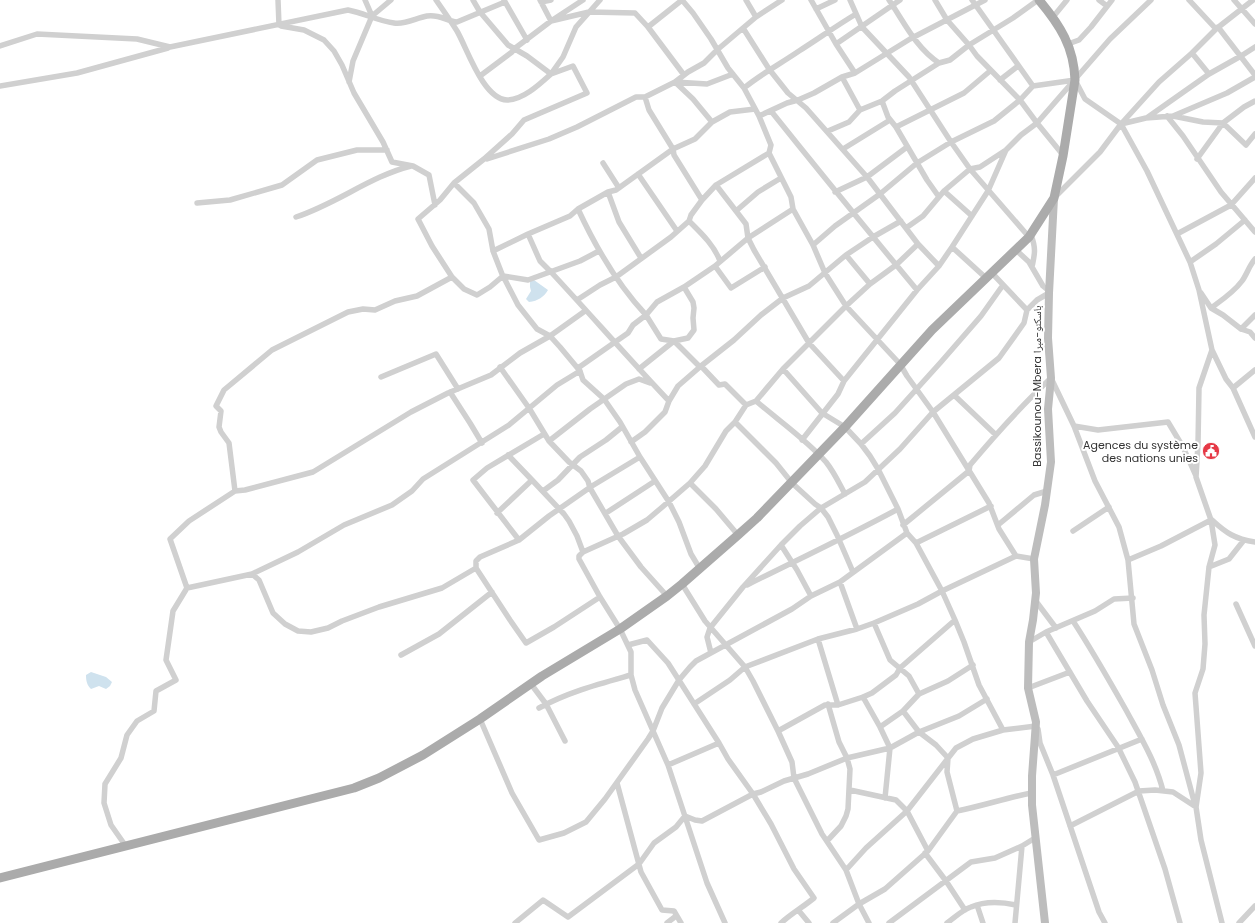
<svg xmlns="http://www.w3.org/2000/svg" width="1255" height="923" font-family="Poppins,'Noto Naskh Arabic',sans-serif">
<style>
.water{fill:#cfe2ee}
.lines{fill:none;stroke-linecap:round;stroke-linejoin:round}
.street{stroke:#d0d0d0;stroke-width:5.5}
.secondary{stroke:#bdbdbd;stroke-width:8}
.primary{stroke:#ababab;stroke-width:9}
.labels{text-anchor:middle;stroke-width:4;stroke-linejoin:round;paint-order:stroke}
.street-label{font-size:11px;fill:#333;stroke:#fff}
.poi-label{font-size:11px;fill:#333;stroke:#fff;text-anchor:end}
</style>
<rect width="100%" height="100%" fill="#fff"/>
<path class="water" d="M534,280L548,290C544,297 538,301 529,302L526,299L531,291L530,287V281Z
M91,672L106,677L112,682L110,686L106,689L99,686L91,689C87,685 86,681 86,675Z"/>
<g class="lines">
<path class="street" d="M278,0L279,25
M365,0L372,16
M436,0C443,10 450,20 457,31C467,48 483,99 507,100C523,100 540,84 551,74L527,56L508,45L480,12L473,0
M504,0L527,40
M540,0L551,21L589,12L635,13L648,27L684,75
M682,0L693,13L711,39L728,68L744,88L759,116L771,145L769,153L791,197L793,209L813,245L825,273L846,306L900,364L907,376L933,412L989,503L999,529L1016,556L1034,559
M746,0L756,17
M811,0L836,44L855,73
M850,0L862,27L909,77L951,142L970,169L1029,237
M889,0C904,22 916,48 939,63
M935,0L947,20L969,45L977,56L1020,100L1037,123L1110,39L1151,0
M972,0L1033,86
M1099,0L1107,6
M1189,0L1216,29
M1234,0L1255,24
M541,2L551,0
M816,9L835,0
M1053,17L1067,0
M281,26L304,30L324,40L334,51L342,65L354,93L383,142L392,162L413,166L429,175L435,205
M648,27L682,0
M1218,27L1255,75
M743,28L769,69L788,93L806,108L867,177L918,244L939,266
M836,44L900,0
M1068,44L1079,40L1091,27L1112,0
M0,46L37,34L137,39L170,47L348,10C364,13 378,21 394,23C405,25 416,18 427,16C440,14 446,21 457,22L505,2
M1192,53L1209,74
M480,76L512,52L514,49L551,21L583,0
M842,77L860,110
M1000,80L1018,66
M349,82L353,61L372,16L391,0
M675,82L707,84L733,74
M675,82L693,99L712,122
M0,86L77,73L168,48
M744,88C761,74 780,64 799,51C818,39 836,26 856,14
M645,97L649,110L673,149L674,155L702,200
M882,101L888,117L896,127L927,180L939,197
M771,111C819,171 868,231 917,290
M759,116L787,103L798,100L814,93L842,77L855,73L910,39L985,0
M1167,116L1183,136L1221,192L1255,232
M1173,116L1227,93L1255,77
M1148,117L1209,74L1241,56L1255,47
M1121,124L1146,118L1173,116L1203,122L1223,123L1246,145L1255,134
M896,127L964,93L990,71
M828,131L849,122L860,110L882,101L895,91L939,63L950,60L969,45L1013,18L1038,0
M843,149L890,120
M487,159L549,139L577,127L636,97H645L675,82L688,72L704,63L717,50L756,17L782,0
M1197,159L1223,123L1244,107L1255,101
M603,163L619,188
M638,174L677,231
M454,183L474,203L489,229L493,251L502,274L518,305L537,329L550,336L560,347L580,371L583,380L604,399L620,422L640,457L669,502L679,522L691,554L700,569
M716,185L746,224L748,238L754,250L809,343L844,381
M944,191L972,216
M608,192L619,222L641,258
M835,192L867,177L907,147
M1056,196L1100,152L1121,124L1159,82L1192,53L1216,29L1253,0
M197,203L230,200L282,185L317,160L357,150H387
M736,211L758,192L781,178
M296,217C336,204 371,176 411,166
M689,221C701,233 714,245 720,261
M906,228L923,216L944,191L970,169L980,167L1006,150L1021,135L1037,123L1063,155
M528,234L540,261L551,272C591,315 629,359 669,401
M1177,234L1231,205L1255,178
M1031,235C1036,248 1035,253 1032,267
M813,245L835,226L880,194L917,163L951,142L994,121L1020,100L1033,86L1075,80L1085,99L1121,124L1147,171L1190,262L1199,290L1212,350L1199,388L1198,444L1196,477L1211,520L1215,545L1209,567L1204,615L1205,644L1203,669L1195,693L1201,773L1196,807L1201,840L1222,923
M952,247L986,278
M1016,250L1029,262L1043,286L1049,291
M493,251L528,234L570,216L578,209L608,192L616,190L673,149L695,139L712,122L730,112L755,109
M846,255L870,284
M1190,262L1216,244L1245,220
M715,266L731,288L765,267
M991,272L1027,310
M452,277L432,246L418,219L440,200L454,183L484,159L512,134L524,120L587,93L573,66L551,74L563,57L576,27L600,0
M1201,293L1211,308L1223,315L1241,329L1250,332L1255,338
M577,300L600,285L616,277L671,237L689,221L691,215L702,200L716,185L769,153
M1211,308C1222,300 1234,292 1242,281C1247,274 1249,266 1255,259
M1241,329L1255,315
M1212,350L1226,379L1233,388L1255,437
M500,367L529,408L549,441L569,462L581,471L588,481L590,488L618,536L641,567L667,596
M578,368L628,333L633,325L646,315C617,284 596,248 578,209
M639,369L674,341L688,338L694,330L693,318L694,308L693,302L684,287
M381,377L436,354L458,389
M1233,388L1255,370
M450,392L470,423L482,443
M954,395L996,435
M756,401C778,420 807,440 826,462C834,472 839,483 845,494
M746,405L725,384L719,385L701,366L698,365L674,341L661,339L646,315L657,302L684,287L715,266L748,238L793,209
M735,422L776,463L792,483L815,504L821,508L828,517L837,535L853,572
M1074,426L1098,430L1168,422L1183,447L1196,476
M802,440L838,394L844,381L917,290L939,266L952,247L988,191L1006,150
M549,441L590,409L626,384L639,379L650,383
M631,442L645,432L665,412L669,401L678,386L701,366L734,340L761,315L783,298L809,286L846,255L873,237L901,221
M861,444L895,413L941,362L981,316L1003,285
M508,455L532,480L564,514L569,521L577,536L583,552
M690,483L716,509L738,535
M235,491L245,490L313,472L411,412L448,393L491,375L520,353L550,336L585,311
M543,491L558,480L580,457L606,440L622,427
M497,513L532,480
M606,513L655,481
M1212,520C1226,533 1235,539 1255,542
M903,525L969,471L970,465C996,434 1022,405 1051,378L1074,426L1095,481L1119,527L1128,560L1134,624L1152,670L1163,705L1179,745L1195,805
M998,525L1034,495L1047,491
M1073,531L1109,507
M519,540L473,480L487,468L544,434
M916,543L991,506
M781,545L797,570L811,596
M1128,560L1161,546L1211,520
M1209,567L1229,559L1244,540
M476,568L510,620L526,643L554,627L600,597
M252,574L259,580L273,613L285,624L298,631L311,632L328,628L342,621L379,607L442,588L476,568V561L480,557L519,540L549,516L592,486L640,457
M840,582L857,629
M682,584L705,621L745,667L753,681L778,731L792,762L794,778L822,834L846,870L859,904L869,923
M747,585C797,560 848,536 898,509
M187,588L252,574L298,552L344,525L392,505L412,491L423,479L509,425L557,385L580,371
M1035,600L1056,628
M1236,604L1255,646
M955,620L964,642L979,685L1003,730
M1073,621C1092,650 1109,680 1126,710C1140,736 1156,762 1163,791
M874,623L890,660L909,676L919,694
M1046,632L1087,701L1118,747L1135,782L1165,869L1180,923
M818,639L838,705
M1029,642L1046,632L1095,611L1114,599L1133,598
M628,645L647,640L668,663L719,743L728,759L753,794L771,824L794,869L814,898C803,907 791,914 781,923
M711,653L707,637L710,628L743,587L781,545L800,526L821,508L865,482L900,449L933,412L999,358L1024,323L1027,310L1037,300L1049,293
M401,655L439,634L492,592
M531,684L546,704L565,741
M1028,688L1070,672
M863,697L880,727L890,748L885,798
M694,704L730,680L745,667L818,639L857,629L874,623L918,604L942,591L916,543L907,533L898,509L878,469L870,456L861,444L845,427L822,413L783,369
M539,708C568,692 599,684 631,675
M903,711L919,732L959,716L987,699
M480,719L512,793L539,840L564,833L586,822L605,799L648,739L653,731L662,708L679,680L690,667L696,661L792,609L811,596L840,582L907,533
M880,727L903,711L919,694L948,681L973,665
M1038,729L1040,743L1053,775L1099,912L1105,923
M778,731L825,705H838L863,697L872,693L896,675L900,668L955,620L942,591L1016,556
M668,765L719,743
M1053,775L1142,739
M617,783L641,872L662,910L674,911L681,923
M850,790L896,800L907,811L928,851L957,811
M1070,826L1139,791L1155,790L1173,792L1196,807
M827,841L841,826L846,816L848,809L850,769L847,758L839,742L828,704
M125,845L111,825L104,803L105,784L121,758L127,735L137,721L154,711L156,691L176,680L166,660L173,611L187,588L170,539L189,521L235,491L229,443L221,432L219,427L221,411L216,406L224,390L272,350L348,312L363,309L375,310L395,301L417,296L452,277L464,289L477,295L490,287L503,276L528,280L580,261L599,251
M925,853L946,881L965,910
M846,870L866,848L907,811L956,748L973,739L1003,730L1036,726
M977,905L983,923
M799,911L809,923
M515,923L543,900L568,917L639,864L654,843L676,827L685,816L695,820L702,821L753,794L761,792L784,781L808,774L847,758L890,748L919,732L936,745L948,758L947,772L957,811C982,806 1006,798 1031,793
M667,923L676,916
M725,923L707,883L668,765L635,690L631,675V652L620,629L600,597L579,559V556L583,552L623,534L647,520L660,509L690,483L705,466L726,431L735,422L746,405L756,401L783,369L846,306L870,284L896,265L918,244
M833,923L859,904L885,889L928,851
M889,923L971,862L995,858L1022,846L1035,838
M947,923C954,918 962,910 971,907C985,901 1002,902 1016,905
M1015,923L1022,846
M1239,923L1255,906"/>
<path class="secondary" d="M1045,923L1032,805V776L1036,722L1028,688L1029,642L1033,620L1036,593L1034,559L1045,505L1051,462L1048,409L1051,378L1048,338L1049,293L1054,198"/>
<path class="primary" d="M0,878L354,788L379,778L423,755L480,719L542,676L620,629L667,596L682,584L738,535L757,518L845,427L932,330L1029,237L1054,198L1063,156L1075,80C1074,47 1060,25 1039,0"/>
</g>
<defs>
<symbol id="civic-disc" viewBox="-11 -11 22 22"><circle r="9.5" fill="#e63946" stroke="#fff"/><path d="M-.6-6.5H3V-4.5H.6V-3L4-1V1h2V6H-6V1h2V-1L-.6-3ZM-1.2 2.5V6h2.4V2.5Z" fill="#fff"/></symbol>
</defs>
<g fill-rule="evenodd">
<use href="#civic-disc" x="1201" y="441" width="20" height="20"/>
</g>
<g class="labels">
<g class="street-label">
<text transform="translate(1037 386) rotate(-90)" y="4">Bassikounou-Mbera باسكنو-مبرا</text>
</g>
<g class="poi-label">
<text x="1198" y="449">Agences du système<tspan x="1198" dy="13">des nations unies</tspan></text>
</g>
</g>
</svg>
